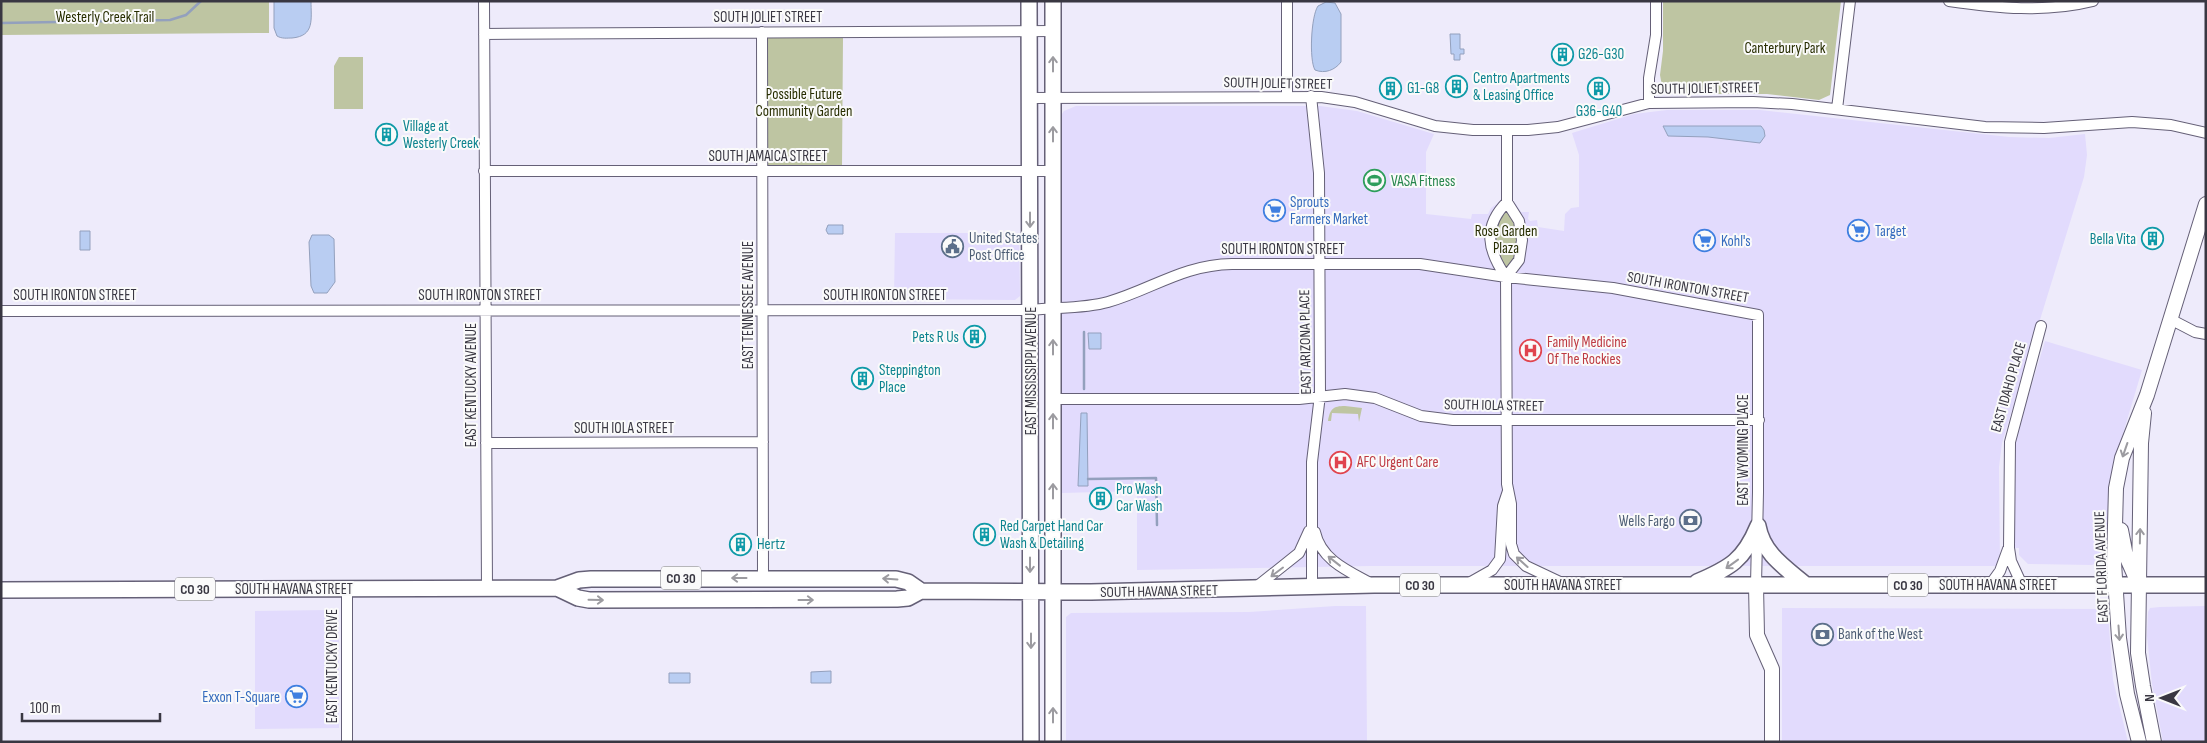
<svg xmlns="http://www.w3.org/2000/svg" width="2207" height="743" font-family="'Sofia Sans Condensed',sans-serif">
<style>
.built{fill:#e2dbfd}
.green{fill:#bec5a2}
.water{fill:#b9cdf2;stroke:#93a0bd}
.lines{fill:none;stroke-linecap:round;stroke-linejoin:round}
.stream{stroke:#93a0bd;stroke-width:2.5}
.street-casing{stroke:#656077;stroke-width:12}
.secondary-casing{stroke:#656077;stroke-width:16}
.primary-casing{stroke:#656077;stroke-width:18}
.street{stroke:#fff;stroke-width:10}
.secondary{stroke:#fff;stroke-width:14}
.primary{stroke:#fff;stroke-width:15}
.oneway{stroke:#9c9ba0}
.labels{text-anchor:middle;stroke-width:4;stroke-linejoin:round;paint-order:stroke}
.shield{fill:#fafafa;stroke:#737279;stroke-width:1}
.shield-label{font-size:14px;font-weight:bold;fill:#393742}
.park-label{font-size:15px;fill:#272d00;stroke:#fafafa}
.street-label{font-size:15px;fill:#393742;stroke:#fafafa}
.culture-label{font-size:15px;fill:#0d838f;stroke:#fafafa;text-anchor:start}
.leisure-label{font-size:15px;fill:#27864d;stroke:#fafafa;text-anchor:start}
.shop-label{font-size:15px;fill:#366cbe;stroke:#fafafa;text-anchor:start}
.service-label{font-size:15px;fill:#4e5e75;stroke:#fafafa;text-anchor:start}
.health-label{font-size:15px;fill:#be3a42;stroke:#fafafa;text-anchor:start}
</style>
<rect width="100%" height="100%" fill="#eeebfb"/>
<path class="built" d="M1320,106L1357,111L1434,134L1426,152V214L1471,219L1472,214H1488L1491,208L1499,202H1512L1516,204L1521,212H1529L1528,219L1530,221L1537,220L1538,227L1564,231L1565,214L1571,208L1579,207V155L1572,133L1634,114L1667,110H1760L2009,137L2049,138L2085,134L2087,155L2084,177L2002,443L1999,467L2000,566H1370L1137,570V491L1062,493L1060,117L1064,111L1076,106Z
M895,233H1019L1020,296L1015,300L894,299Z
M2045,341L2142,370L2113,467L2107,551L2102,560L2092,565L2028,564L2019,555V548H2009V460Z
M1335,606H1366L1367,742H1066V617L1071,613L1249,612Z
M2206,606V742H2163L2152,684L2147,636L2148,612L2150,608L2160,607Z
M1782,608L2100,609L2108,615L2113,680L2128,742H1782Z
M328,610L335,614L339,621V728L255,729V611Z"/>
<path class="green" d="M1,1H269V33L1,35Z
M1663,1H1841L1830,95L1819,100L1767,94H1681L1665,90L1662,86L1660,75L1663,51Z
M766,38H843L842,167H767Z
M339,57H363V109H334V66Z
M1507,202L1522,240L1507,277L1499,267L1491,230Z
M1345,406L1362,408L1359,422L1358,414L1332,413L1331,421H1328C1330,409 1333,406 1345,406Z"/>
<path class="water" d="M274,1H311C311,19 315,36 292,38C287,38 282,39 277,36L274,28Z
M1326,2L1335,3L1341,14V62C1335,70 1325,74 1315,70C1309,60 1311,16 1318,6Z
M1450,34H1460V49H1464V54H1460V60H1454V54H1451Z
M1663,126H1761L1764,130L1765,136L1760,143L1708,137L1668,136Z
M828,225H843V234H828L826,230Z
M80,231H90V250H80Z
M312,235H329L334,239L335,282L327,293H314L311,286L309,242Z
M1088,333H1101V349H1089Z
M1081,413H1087L1088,486H1078Z
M831,671V683H811V672Z
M669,673H690V683H669Z"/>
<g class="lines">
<path class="stream" d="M1,23L170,20L186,15L201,1
M1084,332V389
M1088,479L1156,478L1157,525"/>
<defs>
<path id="street" d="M484,1L487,589
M1287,1V96
M1949,1C1997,8 2045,13 2093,1
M762,32L763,578
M484,34L1053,31
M1311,96L1319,173L1320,395L1312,462V586
M1029,98L1321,97L1355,102L1435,126L1473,130H1528L1558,127L1649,103L1753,102L1792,104L1985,127L2044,128L2132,122L2171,125L2206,133
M1649,103V78L1656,35V1
M1837,109L1850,1
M484,171H1053
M1507,202C1482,227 1488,251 1506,277L1507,484L1511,504V544L1514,554L1526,566L1562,583
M1506,277L1519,260L1522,240L1519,221L1507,202V131
M1,311L1031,310C1056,307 1083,309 1108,302C1153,289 1182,265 1232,264H1420L1506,277L1613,288L1758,315V492L1756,585
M2170,319L2195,332L2206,334
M1053,399H1299L1345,394L1375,398L1421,416L1453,420H1759
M486,443L763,442
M1315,532C1321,560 1348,571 1372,584
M1469,583L1492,570L1500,559L1503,506L1508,491
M1990,585L2000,571L2008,549
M2022,585L2011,561L2009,548L2010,442L2041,326
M1255,588L1299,553L1309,531
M347,589V742"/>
<path id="secondary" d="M2144,413L2141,443L2138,653L2143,686L2154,742
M2121,530L2126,556L2138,583
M1756,585L1757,635L1772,669V742
M2139,742L2127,694L2119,638L2114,563L2116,488L2122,458L2147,395L2206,204"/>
<path id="primary" d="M1029,1L1031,742
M1053,1V742
M1758,526C1763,554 1786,568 1806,585
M1697,582C1730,568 1744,560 1758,526
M557,588L578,598L589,600L897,599L908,598L921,591L1091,592L1374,585H2206
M1,590L557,588L579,580L591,579H896L908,582L921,591"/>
</defs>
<use href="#street" class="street-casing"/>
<use href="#secondary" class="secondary-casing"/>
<use href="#primary" class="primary-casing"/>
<use href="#street" class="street"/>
<use href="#secondary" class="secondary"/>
<use href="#primary" class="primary"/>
</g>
<defs><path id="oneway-shaft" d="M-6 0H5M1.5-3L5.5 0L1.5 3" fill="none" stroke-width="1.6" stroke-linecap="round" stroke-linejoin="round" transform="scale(1.25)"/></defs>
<g class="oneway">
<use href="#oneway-shaft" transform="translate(1053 64) rotate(-90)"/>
<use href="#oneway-shaft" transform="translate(1053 134) rotate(-90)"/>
<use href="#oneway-shaft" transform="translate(1030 220) rotate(90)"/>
<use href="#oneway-shaft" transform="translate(1053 347) rotate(-90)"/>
<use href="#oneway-shaft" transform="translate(1053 421) rotate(-90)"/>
<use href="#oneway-shaft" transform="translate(2125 450) rotate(109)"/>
<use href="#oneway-shaft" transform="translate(1053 491) rotate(-90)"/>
<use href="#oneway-shaft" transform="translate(2140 536) rotate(-89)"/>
<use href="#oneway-shaft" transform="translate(1334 561) rotate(-142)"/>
<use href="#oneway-shaft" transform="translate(1522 562) rotate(-138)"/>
<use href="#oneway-shaft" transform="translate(1732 564) rotate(144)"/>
<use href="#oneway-shaft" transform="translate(1030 565) rotate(90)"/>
<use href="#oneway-shaft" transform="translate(1277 572) rotate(143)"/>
<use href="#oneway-shaft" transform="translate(739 578) rotate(180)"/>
<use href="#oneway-shaft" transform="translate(890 579) rotate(-176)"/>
<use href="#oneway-shaft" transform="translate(596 600) rotate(1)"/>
<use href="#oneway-shaft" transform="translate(806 600)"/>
<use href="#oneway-shaft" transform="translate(2119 633) rotate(86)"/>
<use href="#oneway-shaft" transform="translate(1031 641) rotate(90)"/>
<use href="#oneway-shaft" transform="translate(1053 715) rotate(-90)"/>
</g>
<defs>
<symbol id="building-ring" viewBox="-11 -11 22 22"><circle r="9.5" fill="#fafafa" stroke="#0f9aa8" stroke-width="1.5"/><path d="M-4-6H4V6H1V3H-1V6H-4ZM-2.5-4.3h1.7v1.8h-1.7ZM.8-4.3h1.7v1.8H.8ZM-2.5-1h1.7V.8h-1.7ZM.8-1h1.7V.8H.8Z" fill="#0f9aa8"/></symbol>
<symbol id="stadium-ring" viewBox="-11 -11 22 22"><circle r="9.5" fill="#fafafa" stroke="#2e9e5b" stroke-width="1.5"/><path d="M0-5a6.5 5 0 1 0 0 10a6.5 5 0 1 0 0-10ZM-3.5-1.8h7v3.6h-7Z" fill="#2e9e5b"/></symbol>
<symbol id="supermarket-ring" viewBox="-11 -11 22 22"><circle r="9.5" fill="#fafafa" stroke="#3f7fe0" stroke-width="1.5"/><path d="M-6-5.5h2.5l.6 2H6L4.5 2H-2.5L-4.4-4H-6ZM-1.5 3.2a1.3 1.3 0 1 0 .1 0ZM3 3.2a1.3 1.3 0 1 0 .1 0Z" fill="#3f7fe0"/></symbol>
<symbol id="civic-ring" viewBox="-11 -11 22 22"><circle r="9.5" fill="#fafafa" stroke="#5c6f8a" stroke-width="1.5"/><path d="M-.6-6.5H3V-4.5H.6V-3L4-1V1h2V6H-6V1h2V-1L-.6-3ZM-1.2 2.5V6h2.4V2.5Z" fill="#5c6f8a"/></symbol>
<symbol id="hospital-ring" viewBox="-11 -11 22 22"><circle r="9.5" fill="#fafafa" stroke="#e0444e" stroke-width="1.5"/><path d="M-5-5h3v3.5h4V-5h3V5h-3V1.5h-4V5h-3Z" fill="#e0444e"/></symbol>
<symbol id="bank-ring" viewBox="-11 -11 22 22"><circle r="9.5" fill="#fafafa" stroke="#5c6f8a" stroke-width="1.5"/><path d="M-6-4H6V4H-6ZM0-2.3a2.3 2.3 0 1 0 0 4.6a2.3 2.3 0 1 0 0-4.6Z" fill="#5c6f8a"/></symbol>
</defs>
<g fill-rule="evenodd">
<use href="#building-ring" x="1550" y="42" width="25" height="25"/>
<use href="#building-ring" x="1444" y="74" width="25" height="25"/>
<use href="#building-ring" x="1378" y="76" width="25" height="25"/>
<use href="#building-ring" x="1586" y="76" width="25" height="25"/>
<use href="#building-ring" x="374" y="122" width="25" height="25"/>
<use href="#stadium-ring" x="1362" y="168" width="25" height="25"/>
<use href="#supermarket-ring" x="1262" y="198" width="25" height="25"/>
<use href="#supermarket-ring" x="1846" y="218" width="25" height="25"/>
<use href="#building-ring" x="2140" y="226" width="25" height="25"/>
<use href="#supermarket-ring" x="1692" y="228" width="25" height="25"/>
<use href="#civic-ring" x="940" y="234" width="25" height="25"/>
<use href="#building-ring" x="962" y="324" width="25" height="25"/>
<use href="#hospital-ring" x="1518" y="338" width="25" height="25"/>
<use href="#building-ring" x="850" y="366" width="25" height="25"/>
<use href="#hospital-ring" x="1328" y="450" width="25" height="25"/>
<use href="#building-ring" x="1088" y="486" width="25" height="25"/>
<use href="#bank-ring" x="1678" y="508" width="25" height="25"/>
<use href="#building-ring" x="972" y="522" width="25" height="25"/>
<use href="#building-ring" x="728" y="532" width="25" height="25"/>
<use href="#bank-ring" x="1810" y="622" width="25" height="25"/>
<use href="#supermarket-ring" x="284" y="684" width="25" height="25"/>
</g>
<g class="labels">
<g class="shield">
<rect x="661" y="566.5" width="40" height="23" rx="4"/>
<rect x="1400" y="573.5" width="40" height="23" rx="4"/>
<rect x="1888" y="573.5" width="40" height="23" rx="4"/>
<rect x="175" y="577.5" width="40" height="23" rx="4"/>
</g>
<g class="shield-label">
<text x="681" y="583">CO 30</text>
<text x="1420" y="590">CO 30</text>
<text x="1908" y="590">CO 30</text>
<text x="195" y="594">CO 30</text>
</g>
<g class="park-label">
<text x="105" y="22">Westerly Creek Trail</text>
<text x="1785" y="53">Canterbury Park</text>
<text x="804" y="99">Possible Future<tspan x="804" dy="17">Community Garden</tspan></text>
<text x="1506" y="236">Rose Garden<tspan x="1506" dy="17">Plaza</tspan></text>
</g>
<g class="street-label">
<text x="768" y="22">SOUTH JOLIET STREET</text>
<text transform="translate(1278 83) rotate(1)" y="5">SOUTH JOLIET STREET</text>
<text transform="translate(1705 88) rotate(-1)" y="5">SOUTH JOLIET STREET</text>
<text x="768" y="161">SOUTH JAMAICA STREET</text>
<text x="1283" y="254">SOUTH IRONTON STREET</text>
<text transform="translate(1688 287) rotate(10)" y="5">SOUTH IRONTON STREET</text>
<text x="75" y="300">SOUTH IRONTON STREET</text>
<text x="480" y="300">SOUTH IRONTON STREET</text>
<text x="885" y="300">SOUTH IRONTON STREET</text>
<text transform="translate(748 305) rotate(-90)" y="5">EAST TENNESSEE AVENUE</text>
<text transform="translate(1305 342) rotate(-91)" y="5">EAST ARIZONA PLACE</text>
<text transform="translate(1031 371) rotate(-90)" y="5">EAST MISSISSIPPI AVENUE</text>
<text transform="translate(471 385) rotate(-90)" y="5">EAST KENTUCKY AVENUE</text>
<text transform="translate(2008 387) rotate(-74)" y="5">EAST IDAHO PLACE</text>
<text transform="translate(1494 405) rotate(1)" y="5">SOUTH IOLA STREET</text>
<text x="624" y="433">SOUTH IOLA STREET</text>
<text transform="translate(1743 450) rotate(-90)" y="5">EAST WYOMING PLACE</text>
<text transform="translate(2101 567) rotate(-92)" y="5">EAST FLORIDA AVENUE</text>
<text x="1563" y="590">SOUTH HAVANA STREET</text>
<text x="1998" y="590">SOUTH HAVANA STREET</text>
<text x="294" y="594">SOUTH HAVANA STREET</text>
<text transform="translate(1159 591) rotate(-1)" y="5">SOUTH HAVANA STREET</text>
<text transform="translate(332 666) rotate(-90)" y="5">EAST KENTUCKY DRIVE</text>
</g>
<g class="culture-label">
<text x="1578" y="59">G26-G30</text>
<text x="1473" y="83">Centro Apartments<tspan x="1473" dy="17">&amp; Leasing Office</tspan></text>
<text x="1407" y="93">G1-G8</text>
<text x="1599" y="116" text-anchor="middle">G36-G40</text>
<text x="403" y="131">Village at<tspan x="403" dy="17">Westerly Creek</tspan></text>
<text x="2136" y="244" text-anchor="end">Bella Vita</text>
<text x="959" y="342" text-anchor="end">Pets R Us</text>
<text x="879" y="375">Steppington<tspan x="879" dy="17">Place</tspan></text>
<text x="1116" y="494">Pro Wash<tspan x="1116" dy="17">Car Wash</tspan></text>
<text x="1000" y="531">Red Carpet Hand Car<tspan x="1000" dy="17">Wash &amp; Detailing</tspan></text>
<text x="757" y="549">Hertz</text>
</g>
<g class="leisure-label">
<text x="1391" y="186">VASA Fitness</text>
</g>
<g class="shop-label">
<text x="1290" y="207">Sprouts<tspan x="1290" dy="17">Farmers Market</tspan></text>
<text x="1875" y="236">Target</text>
<text x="1721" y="246">Kohl's</text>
<text x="280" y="702" text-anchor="end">Exxon T-Square</text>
</g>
<g class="service-label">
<text x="969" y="243">United States<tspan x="969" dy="17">Post Office</tspan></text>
<text x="1675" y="526" text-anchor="end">Wells Fargo</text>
<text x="1838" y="639">Bank of the West</text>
</g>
<g class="health-label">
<text x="1547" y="347">Family Medicine<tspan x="1547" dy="17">Of The Rockies</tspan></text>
<text x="1357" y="467">AFC Urgent Care</text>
</g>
</g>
<rect width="2207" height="743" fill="none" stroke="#393742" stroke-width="5"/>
<g transform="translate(2162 698) rotate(270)" stroke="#fafafa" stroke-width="4" paint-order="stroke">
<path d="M0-4L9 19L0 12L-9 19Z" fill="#393742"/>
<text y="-8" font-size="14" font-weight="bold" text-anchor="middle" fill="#393742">N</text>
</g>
<path d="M22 713v8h138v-8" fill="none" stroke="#393742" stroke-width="2.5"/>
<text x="30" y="713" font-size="15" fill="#393742" stroke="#fafafa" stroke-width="4" paint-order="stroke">100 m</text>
</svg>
